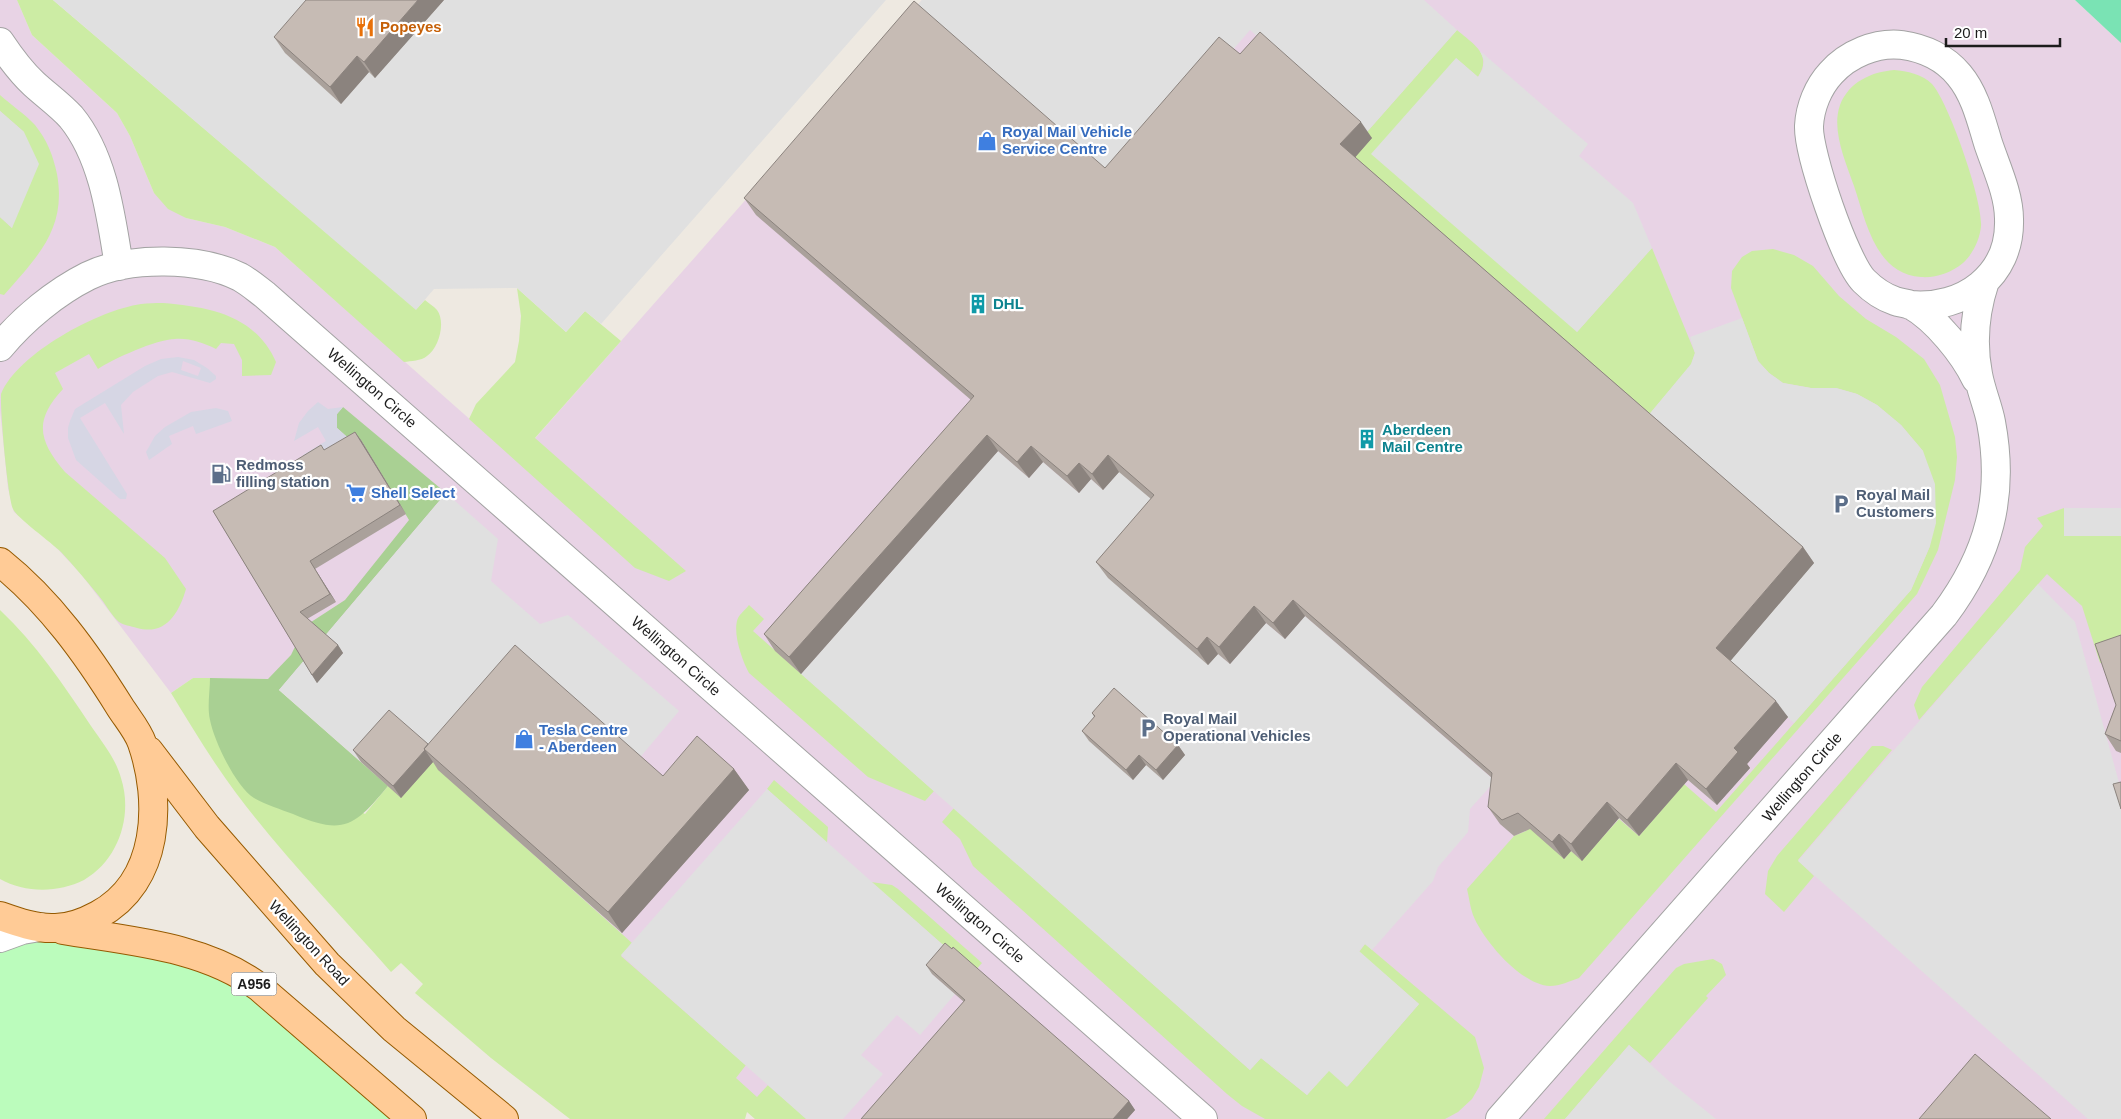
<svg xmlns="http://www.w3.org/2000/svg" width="2121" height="1119" font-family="Helvetica,sans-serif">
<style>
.industrial{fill:#e8d3e5}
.grass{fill:#cceca4}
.forest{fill:#a9d093}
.park{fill:#bbfcbc}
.pitch{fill:#7ae3b4}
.parking{fill:#e0e0e0}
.plaza{fill:#d6d6e4;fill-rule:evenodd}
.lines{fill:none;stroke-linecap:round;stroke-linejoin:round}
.minor-casing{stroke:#a3a3a3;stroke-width:30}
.major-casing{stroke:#955a00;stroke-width:30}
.minor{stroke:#fff;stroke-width:28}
.major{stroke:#ffcb96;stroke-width:28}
.wall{fill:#aaa19b}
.shaded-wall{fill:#8b837e}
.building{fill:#c6bbb4;stroke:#8b837e}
.labels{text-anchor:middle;stroke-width:4.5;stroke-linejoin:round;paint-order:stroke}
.shield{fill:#fff;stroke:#606060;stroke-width:1}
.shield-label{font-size:14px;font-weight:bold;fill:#1c1c1c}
.food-label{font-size:15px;font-weight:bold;fill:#c56008;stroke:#fff;text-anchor:start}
.shop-label{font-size:15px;font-weight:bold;fill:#366cbe;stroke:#fff;text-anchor:start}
.culture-label{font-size:15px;font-weight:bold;fill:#0d838f;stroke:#fff;text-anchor:start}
.street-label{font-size:15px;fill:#1c1c1c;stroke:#fff}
.service-label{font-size:15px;font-weight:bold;fill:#4e5e75;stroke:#fff;text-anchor:start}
</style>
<rect width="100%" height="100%" fill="#eee9e1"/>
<path class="industrial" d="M0,0H17L32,35L117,113L130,136L154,193L186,218L225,227L275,247L516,460L922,0H2075L2121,43V1119H755L601,977L268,679L193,678L171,693L81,574L51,542L14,512L8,488L0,410Z"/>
<path class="grass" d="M17,0H53L416,309L425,300C428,303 434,306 437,310C446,322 439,348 427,356C421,361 411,361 404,362L275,247L225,227L186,218L168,209L154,193L130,136L117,113L32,35Z
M1457,30C1473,44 1493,54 1478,77L1456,58L1577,332L1652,248L1695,353L1691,365L1647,417L1352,161L1366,133Z
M1894,70C1907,71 1922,74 1932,84C1949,103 1983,201 1981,226C1980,239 1973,254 1963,263C1951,273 1936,278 1921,277C1875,274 1866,221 1854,186C1846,163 1831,130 1840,105C1849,82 1871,72 1894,70Z
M0,95C11,105 25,114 35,125C47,140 53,155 57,174C67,229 37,257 4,295L0,294V217L12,228L24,132L0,111Z
M1773,249L1794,255L1813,266L1839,296L1866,319L1896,337L1924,359L1940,385L1955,437L1957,457L1955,480L1938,550L1917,594L1579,978C1570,981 1560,986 1550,986C1521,985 1483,940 1473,915C1470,907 1469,897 1467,889L1514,836L1526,831L1538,818L1564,859L1571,851L1582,860L1619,819L1639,836L1684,784L1716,812L1911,590L1930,546L1923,451L1901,425L1877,405L1857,394L1836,388H1811L1783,383L1769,373L1758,361L1731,288L1732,271L1742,257L1752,251Z
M517,288L566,332L585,311L621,341L535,438L686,571L669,581L635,568L469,419L476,404L515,362L519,341L521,316Z
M163,303C210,307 255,315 276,362L271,375L242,376V360L234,344L221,343L216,349C203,343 190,338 175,339C157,339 113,359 98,369L89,354L55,373L63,389C33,421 39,441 65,472L165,558L186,589C179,613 166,636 137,628C131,626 123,625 119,622C111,615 105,603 98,595C86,580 74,566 61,552C52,543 16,517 13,509C7,493 0,408 1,394C18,353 99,310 141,304C148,303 156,303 163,303Z
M2064,508V536H2121V655L2100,663L2082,606L2047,574L1919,720L1914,705L1922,687L2020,570L2025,547L2043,526L2037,518Z
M749,605L764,619L753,631L934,791L925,801L868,777L749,673C742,660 732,632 738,618C740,614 746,609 749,605Z
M0,610C36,644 63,684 91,726C102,742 116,759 121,778C133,815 119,860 84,880C58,893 25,893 0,879Z
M193,678H210V720L365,814L388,786L437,756L439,770L632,943L621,956L746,1065L736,1078L757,1097L768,1085L807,1119H755L747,1112L745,1119H570L491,1058L415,993L423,984L401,963L391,972C339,913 283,856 236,793C212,761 192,727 171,693Z
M1872,746H1883L1892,750L1798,860L1814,876L1784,912L1765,894L1768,871L1777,856Z
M774,780L828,827L827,843L767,789Z
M954,808L1250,1070L1261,1058L1307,1095L1329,1070L1348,1086L1419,1004L1359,952L1365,944L1475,1037L1484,1068L1479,1087L1472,1099L1458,1112L1445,1119H1265L1242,1106L1227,1094L973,866L960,839L942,822Z
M871,882L892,885L898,889L982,963L974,972Z
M1713,959L1722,964L1726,975L1706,996L1708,998L1650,1063L1629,1045L1565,1119H1544L1676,968L1684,964Z"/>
<path class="forest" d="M343,407L446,493L279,690L388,786C355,826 344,836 293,814C280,809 266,805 254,798C236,787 214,741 210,720C207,707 210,691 210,678L268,679L291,655L305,626L345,600L409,520L361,440L355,444L337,428V414Z"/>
<path class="park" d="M5,936L203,958L412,1119H0V938Z"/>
<path class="pitch" d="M2075,0H2121V43Z"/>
<path class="parking" d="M53,0H886L601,324L585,311L566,332L517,288L434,289L416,310Z
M922,0H1424L1457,30L1366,133L1250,30L1117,184L915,8Z
M1480,51L1588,144L1579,156L1633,203L1652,248L1577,332L1371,154L1456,58L1478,77L1483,69L1484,60Z
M0,111L24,132L39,164L12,228L0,217Z
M1742,318L1758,361L1769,373L1783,383L1811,388H1836L1857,394L1877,405L1901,425L1923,451L1935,484L1936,523L1930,546L1911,590L1794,723L1727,665L1647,417L1691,364L1695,353L1690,337Z
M998,451L1029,478L1043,462L1079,493L1091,479L1103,490L1128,461L1166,511L1218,654L1230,664L1266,623L1285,639L1305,616L1495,781L1470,809L1468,832L1438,867L1433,881L1372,950L1365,944L1359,951L1419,1004L1347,1087L1329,1071L1307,1095L1261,1058L1250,1070L801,674Z
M446,493L498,539L491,581L540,624L568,615L679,711L637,761L444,763L397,721L361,762L279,690Z
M2064,508H2121V536H2064Z
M2038,584L2075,622L2121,790V1119H2088L1798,861Z
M767,789L951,952L932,974L955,994L920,1035L897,1015L861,1055L883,1074L843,1119H806L621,955Z
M1629,1045L1670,1082L1716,1119H1565Z"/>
<path class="plaza" d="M178,357L194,360L207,368L216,376V379L210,383L172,372L158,376L133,392L121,405L124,434L105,403L80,418L127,494L126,499H120L76,460L68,438V428L70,421L75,409L145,366L161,359ZM183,361L201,368L198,376L181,370Z
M318,402L328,409L343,407L337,414V428L355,444L308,461L303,455L326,441L318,427L294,441L299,423L308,411Z
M216,408L228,411L232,421L196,434L193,426L169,436L172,444L149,460L146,452L155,436L165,427L191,412Z"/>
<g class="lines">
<defs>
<path id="minor" d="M0,42C10,57 21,72 34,84C46,95 60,105 71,117C104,157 111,217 119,266
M1910,305C1963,310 2011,276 2009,219C2009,194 1996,167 1988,143C1981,120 1975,94 1959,75C1945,58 1924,48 1902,45C1876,42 1848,54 1831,73C1818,87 1810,107 1809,126C1808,153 1845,262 1864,281C1872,289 1883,297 1895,301C1900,303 1906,303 1911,305C1936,319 1964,354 1976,379
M0,347C23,319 56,292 88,276C129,256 200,257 240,277C249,282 257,289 265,295L1203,1119
M0,938L22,930L40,927
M1500,1119L1944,615C1989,555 2005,496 1991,422C1988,406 1981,391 1978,374C1972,343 1975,311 1985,281"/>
<path id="major" d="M0,562C50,602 87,654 120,707C127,718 138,731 142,743C162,801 160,882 98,915C85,922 70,928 55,928C37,929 17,922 0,916
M149,751L207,827L327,964L394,1029L504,1119
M63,930C129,941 204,946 259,987L412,1119"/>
</defs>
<use href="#minor" class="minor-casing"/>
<use href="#major" class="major-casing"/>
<use href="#minor" class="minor"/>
<use href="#major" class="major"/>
</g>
<path class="wall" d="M444,0L375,78L369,72L341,104L285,53L274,37Z
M1240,54L1372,138L1355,157L1803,547L1814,563L1730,661L1788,717L1747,764L1750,768L1717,805L1688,780L1639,836L1619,818L1582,861L1571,851L1564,859L1530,829L1514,836L1500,824L1488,807L1492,778L1305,616L1285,639L1266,623L1230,664L1218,654L1208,665L1108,578L1096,562L1151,499L1119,472L1103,490L1091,479L1079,493L1043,462L1029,478L998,451L801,674L775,651L764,634L971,400L756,215L744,198L1105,168Z
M361,440L406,514L315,569L336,602L307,619L338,645L343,653L317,683L312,675L213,511L325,450Z
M2121,635V753L2116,751L2105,734L2116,705Z
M1092,713L1178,745L1185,755L1163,780L1146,765L1133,780L1089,741L1082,731L1094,717Z
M428,744L663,776L734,769L749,790L622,933L438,770L433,762L401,798L361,762L353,750Z
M926,965L1129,1101L1135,1110L1127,1119H861L964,1002L932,974Z"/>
<path class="shaded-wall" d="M418,0H444L375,78L364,62Z
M357,56L369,72L341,104L330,87Z
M1361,122L1372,138L1352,161L1340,144Z
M355,432L361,440L406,514L400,505Z
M987,435L998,451L801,674L789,657Z
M1031,446L1043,462L1029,478L1017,462Z
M1108,455L1119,472L1103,490L1092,474Z
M1079,463L1091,479L1079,493L1067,476Z
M1803,547L1814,563L1727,665L1716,648Z
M310,561L315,569L336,602L330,594Z
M1293,600L1305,616L1285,639L1273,623Z
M1254,606L1266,623L1230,664L1219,647Z
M1207,637L1218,654L1208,665L1197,649Z
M338,645L343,653L317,683L312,675Z
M1776,701L1788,717L1747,764L1750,768L1717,805L1706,789L1734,748Z
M1178,745L1185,755L1163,780L1156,770Z
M425,750L433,762L401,798L393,786Z
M1139,755L1146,765L1133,780L1126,770Z
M1676,763L1688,780L1639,836L1627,820Z
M734,769L749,790L622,933L608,912Z
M1607,802L1619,818L1582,861L1571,844Z
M1559,834L1571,851L1564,859L1552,842Z
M1129,1101L1135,1110L1127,1119H1113Z"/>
<path class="building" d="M306,0H418L364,62L357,56L330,87L274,37Z
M914,1L1105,168L1219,37L1240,54L1260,32L1361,122L1340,144L1803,547L1716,648L1776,701L1734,748L1738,752L1706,789L1676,763L1627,820L1607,802L1571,844L1559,834L1552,842L1518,813L1502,820L1488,807L1492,773L1293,600L1273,623L1254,606L1219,647L1207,637L1197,649L1096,562L1154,495L1108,455L1092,474L1079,463L1067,476L1031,446L1017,462L987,435L789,657L764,634L974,396L744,198Z
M355,432L400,505L310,561L330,594L300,612L338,645L312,675L213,511L321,445L324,450Z
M2121,635V741L2105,734L2116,705L2095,644Z
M515,645L663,776L697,736L734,769L608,912L424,749Z
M1114,688L1178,745L1156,770L1139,755L1126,770L1082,731L1095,716L1092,713Z
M389,710L428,744L424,749L425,750L393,786L353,750Z
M2121,782V809L2113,784Z
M945,943L952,949L953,947L1129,1101L1113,1119H861L965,1000L926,965Z
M1975,1054L2051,1119H1919Z"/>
<defs>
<symbol id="restaurant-bare" viewBox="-9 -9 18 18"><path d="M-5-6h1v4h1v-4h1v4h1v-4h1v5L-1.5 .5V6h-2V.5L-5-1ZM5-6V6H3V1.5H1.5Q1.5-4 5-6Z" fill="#e8710a" stroke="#fff" stroke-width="2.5" paint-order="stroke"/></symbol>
<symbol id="shop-bare" viewBox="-9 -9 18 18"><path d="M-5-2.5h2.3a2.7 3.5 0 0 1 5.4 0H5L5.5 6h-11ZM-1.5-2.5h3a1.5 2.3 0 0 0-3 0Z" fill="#3f7fe0" stroke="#fff" stroke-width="2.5" paint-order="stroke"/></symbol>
<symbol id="building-bare" viewBox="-9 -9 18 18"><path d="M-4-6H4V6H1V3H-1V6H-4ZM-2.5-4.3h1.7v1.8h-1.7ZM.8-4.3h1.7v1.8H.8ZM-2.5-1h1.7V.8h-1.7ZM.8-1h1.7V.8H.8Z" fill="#0f9aa8" stroke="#fff" stroke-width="2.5" paint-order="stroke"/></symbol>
<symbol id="fuel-bare" viewBox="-9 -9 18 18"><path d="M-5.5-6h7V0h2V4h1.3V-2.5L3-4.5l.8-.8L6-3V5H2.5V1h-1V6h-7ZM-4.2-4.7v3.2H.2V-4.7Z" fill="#5c6f8a" stroke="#fff" stroke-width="2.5" paint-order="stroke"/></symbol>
<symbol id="supermarket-bare" viewBox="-9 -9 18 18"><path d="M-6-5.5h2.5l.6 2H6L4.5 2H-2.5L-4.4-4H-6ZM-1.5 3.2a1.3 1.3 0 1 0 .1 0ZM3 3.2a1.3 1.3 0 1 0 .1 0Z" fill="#3f7fe0" stroke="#fff" stroke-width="2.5" paint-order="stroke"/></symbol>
<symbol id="parking-bare" viewBox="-9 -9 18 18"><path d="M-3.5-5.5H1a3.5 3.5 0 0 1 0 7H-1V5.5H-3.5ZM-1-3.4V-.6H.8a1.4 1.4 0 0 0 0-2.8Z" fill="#5c6f8a" stroke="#fff" stroke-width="2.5" paint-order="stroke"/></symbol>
</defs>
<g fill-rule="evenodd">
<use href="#restaurant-bare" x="351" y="13" width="28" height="28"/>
<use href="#shop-bare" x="973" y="127" width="28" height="28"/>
<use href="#building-bare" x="964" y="290" width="28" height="28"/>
<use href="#building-bare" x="1353" y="425" width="28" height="28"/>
<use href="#fuel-bare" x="207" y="460" width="28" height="28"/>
<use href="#supermarket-bare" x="342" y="479" width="28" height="28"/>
<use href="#parking-bare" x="1827" y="490" width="28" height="28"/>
<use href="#parking-bare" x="1134" y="714" width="28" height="28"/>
<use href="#shop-bare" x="510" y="725" width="28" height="28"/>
</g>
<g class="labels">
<rect class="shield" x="231.5" y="972.5" width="45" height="23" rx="4"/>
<g class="shield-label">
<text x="254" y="989">A956</text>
</g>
<g class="food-label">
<text x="380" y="32">Popeyes</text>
</g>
<g class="shop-label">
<text x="1002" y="137">Royal Mail Vehicle<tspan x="1002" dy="17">Service Centre</tspan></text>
<text x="371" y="498">Shell Select</text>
<text x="539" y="735">Tesla Centre<tspan x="539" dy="17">- Aberdeen</tspan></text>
</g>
<g class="culture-label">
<text x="993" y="309">DHL</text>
<text x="1382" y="435">Aberdeen<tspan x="1382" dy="17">Mail Centre</tspan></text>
</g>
<g class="street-label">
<text transform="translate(372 388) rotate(41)" y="5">Wellington Circle</text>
<text transform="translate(676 656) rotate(41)" y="5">Wellington Circle</text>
<text transform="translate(1802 777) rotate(-49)" y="5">Wellington Circle</text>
<text transform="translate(980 923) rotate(41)" y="5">Wellington Circle</text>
<text transform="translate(309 943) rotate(47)" y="5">Wellington Road</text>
</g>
<g class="service-label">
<text x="236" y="470">Redmoss<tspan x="236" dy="17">filling station</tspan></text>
<text x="1856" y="500">Royal Mail<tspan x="1856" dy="17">Customers</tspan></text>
<text x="1163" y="724">Royal Mail<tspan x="1163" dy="17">Operational Vehicles</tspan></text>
</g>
</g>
<path d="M1946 38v8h114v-8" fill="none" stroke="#1c1c1c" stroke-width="2.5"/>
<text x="1954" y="38" font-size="15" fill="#1c1c1c" stroke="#ffffff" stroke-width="4" paint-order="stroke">20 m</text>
</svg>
